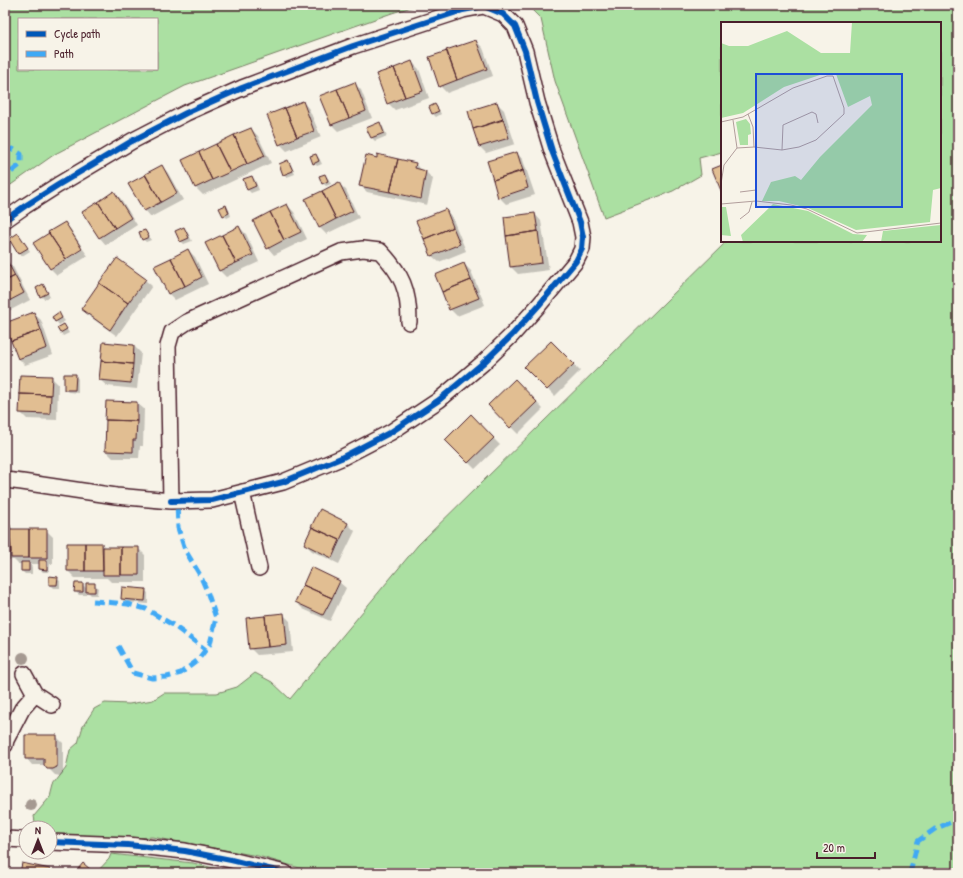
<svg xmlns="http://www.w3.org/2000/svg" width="963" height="878" font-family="'Patrick Hand',sans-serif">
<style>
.green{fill:#abe0a2;stroke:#7a8066;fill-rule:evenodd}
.shadow{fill:#0003}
.building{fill:#e1be92;stroke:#4a1f2b}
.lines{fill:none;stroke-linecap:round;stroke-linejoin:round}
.minor-casing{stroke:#4a1f2b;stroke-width:18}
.minor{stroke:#f7f3e8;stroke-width:15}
.quiet{stroke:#3fa9f5;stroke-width:5;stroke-dasharray:10 5;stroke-linecap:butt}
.cycleway-casing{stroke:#f7f3e8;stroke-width:8}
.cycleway{stroke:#0057b8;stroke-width:6}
.tree{fill:#a59991}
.inset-road{fill:none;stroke:#b29e9c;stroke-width:1}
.view{fill:#1d4ed8;fill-opacity:0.15;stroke:#1d4ed8;stroke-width:2}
.inset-edge{fill:none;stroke:#4a1f2b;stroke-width:2}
</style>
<rect width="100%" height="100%" fill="#f7f3e8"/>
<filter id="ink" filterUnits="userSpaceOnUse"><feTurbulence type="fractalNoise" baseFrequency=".025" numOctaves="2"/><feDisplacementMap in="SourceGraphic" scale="8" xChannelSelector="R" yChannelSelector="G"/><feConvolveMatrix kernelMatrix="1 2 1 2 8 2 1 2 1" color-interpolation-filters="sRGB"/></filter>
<g filter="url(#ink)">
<path class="green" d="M5,5H418L392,13L185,86L55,154L5,189ZM19,19H157V69H19Z
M527,5H958V873H317L258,856L152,837L135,838L50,834V828H36L34,816L50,797L53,785L66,768L70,750L78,743L83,726L94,709L105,703L129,704L153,700L164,693H217L237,687L255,673L272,682L290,699L418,545L727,241H940V23H722V152L699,158L701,175L673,191L604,217L555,81L541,19Z
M111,854L193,863L234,873H96L109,859Z"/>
<path class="shadow" d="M476,41L483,48L493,76L447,93L440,86Z
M412,62L419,69L429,98L395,110L388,103Z
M354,83L361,90L372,118L338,131L332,125Z
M303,102L309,109L321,137L287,151L280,144Z
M497,103L504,110L515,144L486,153L480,147Z
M435,105L438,108L441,114L436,117L433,114L430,107Z
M380,123L383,127L387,136L375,141L372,138L368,128Z
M251,129L258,136L271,163L203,195L196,188L183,160Z
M517,153L523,160L535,195L506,204L499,197Z
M316,155L319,158L322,164L317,166L314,163Z
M288,161L291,164L295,174L287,177L284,174Z
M415,164L423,171L426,172L433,179L427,205L367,192L360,185Z
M162,166L168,173L183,200L151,217L145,210L130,184Z
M325,175L328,178L331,184L326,186L323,183Z
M252,177L255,180L259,190L251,193L248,190L244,180Z
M339,184L346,190L359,218L326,234L319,227Z
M114,193L121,199L137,225L106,245L100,238L83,212Z
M287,205L294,212L307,239L274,255L268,248Z
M225,206L229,210L231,216L227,218L224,215Z
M446,210L452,217L466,251L439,262L432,256L418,222Z
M535,214L541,221L549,270L518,274L511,267Z
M65,223L71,230L82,247L51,267Z
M239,227L246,234L259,262L226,277L220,271Z
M184,228L187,231L192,241L184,244L181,241Z
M145,231L148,234L151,240L146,242L143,239Z
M18,235L21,238L30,251L22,256L19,253Z
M83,249L88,256L57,275L51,269Z
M188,250L195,257L208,284L175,300L168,293Z
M6,260L13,267L30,300L5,313V261Z
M464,264L471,271L485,305L457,316L450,309Z
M145,280L152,286L117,336L89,316L82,309Z
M43,286L46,289L50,297L44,299L41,296Z
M34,314L41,320L53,355L25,365L18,358Z
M59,314L65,321L59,325L53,317Z
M64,325L69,333L63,336L58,328Z
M551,342L580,371L555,396L526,367Z
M104,343L134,346L141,353L137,389L107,386L100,380Z
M75,375L78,379V393L68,392L65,389Z
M51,377L58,384L57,420L27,419L20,412Z
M515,380L543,409L518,434L489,405Z
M137,403L144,409L143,446H140L139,458H113L106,451Z
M471,416L500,445L475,469L446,440Z
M320,511L348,524L355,531L339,564L312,551L305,544Z
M5,526H10L14,530H46L53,537V564H50L49,572H43L40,569V564H30L32,567V574H25L22,571V564H18L14,560H5Z
M68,544H102L106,548H138L145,555V582H111L107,578H75L68,571Z
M57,578L60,581V588H53L50,585Z
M339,582L346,588L330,621L303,609L296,602Z
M82,584L87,589L94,584L98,588L97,595H91L86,590V595H79L75,591Z
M145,590L148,593V604L125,602L122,599Z
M283,614L290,621L293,652L257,655L250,648L247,619Z
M56,736L63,743V773L60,776L55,775L45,765H32L26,758Z"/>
<path class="building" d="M476,40L487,69L457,80L446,50Z
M447,51L457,80L439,87L429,57Z
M412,61L423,91L405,97L394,68Z
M394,68L405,97L387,104L376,74Z
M355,82L366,111L349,118L337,89Z
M337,89L349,118L331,125L319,96Z
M303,101L314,131L297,137L285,108Z
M497,102L503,120L473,129L468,111Z
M435,104L439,111L432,114L429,107Z
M285,108L297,137L279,145L267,115Z
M503,119L509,138L479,147L473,129Z
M380,122L384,133L371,138L366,128Z
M251,128L265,156L247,164L234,135Z
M234,135L247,164L230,172L216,144Z
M216,144L230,172L212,180L199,152Z
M199,152L212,180L195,188L182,160Z
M517,152L523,171L493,180L487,161Z
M316,154L319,161L313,164L310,156Z
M377,154L398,159L390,192L359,186L366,155L377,158Z
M398,159L416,163L415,168L426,171L421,199L390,192Z
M288,160L293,171L283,175L279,164Z
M162,165L177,193L161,202L145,174Z
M722,165V193L712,169Z
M523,170L528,188L498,198L493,180Z
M325,174L328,181L322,184L319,176Z
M145,175L161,202L144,211L128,184Z
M252,176L256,186L247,190L243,179Z
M339,182L353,211L336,219L322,191Z
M114,191L131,218L115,228L98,202Z
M322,191L336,219L319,228L305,199Z
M98,202L115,228L99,238L82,212Z
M287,204L301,232L284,240L270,212Z
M226,205L229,213L223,216L219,208Z
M446,209L453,227L424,239L416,221Z
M270,212L284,240L267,249L253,221Z
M535,213L538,231L506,236L504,217Z
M65,222L82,249L66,259L48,232Z
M239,226L253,255L236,263L222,235Z
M184,227L189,238L180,242L175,231Z
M453,227L460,244L431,256L424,239Z
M145,230L149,237L142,240L139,232Z
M538,231L542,263L510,267L506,236Z
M18,233L28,248L18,254L9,239Z
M49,233L66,259L50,269L33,243Z
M222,235L236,263L219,271L205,243Z
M188,249L202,277L185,286L171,258Z
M117,258L146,279L128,303L99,283Z
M171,258L185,286L168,294L154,266Z
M6,259L15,276L5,281V260Z
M464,263L471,280L442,292L435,275Z
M15,276L24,293L5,303V281Z
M471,280L479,298L449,310L442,292Z
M99,283L128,303L110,330L81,309Z
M43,284L48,293L40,297L36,288Z
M34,312L41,330L11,341L5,325V323Z
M59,312L62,318L55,322L52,317Z
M64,324L67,329L60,333L57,328Z
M41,330L47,348L18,359L11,341Z
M551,341L574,364L547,390L524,367Z
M103,342L134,345L133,364L101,361Z
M101,361L133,364L131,383L99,380Z
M64,374H76L75,390H64Z
M20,375L52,376L51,395L19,394Z
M515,379L537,402L510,428L488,405Z
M20,394L51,395L50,414L19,413Z
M106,401L137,402V421L105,420Z
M471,414L494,438L468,463L445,440Z
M106,420L137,421L136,440H133V452L105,451Z
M320,509L348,523L340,540L311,527Z
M5,525H10L11,553H5Z
M312,527L340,540L332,558L304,544Z
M10,529H29V558H11Z
M29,529H47V558H29Z
M67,543H85V571H67Z
M85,543H102L103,571H85Z
M103,547H121V575H103Z
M121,547H139V575H121Z
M39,560H47V570L39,569Z
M21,562H29V571H21Z
M311,567L340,581L332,598L303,585Z
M49,576L58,577L57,585H49Z
M75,583H83V592H74Z
M86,583H95V592H86Z
M303,585L332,598L323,615L295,602Z
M122,587L146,589L145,601L121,599Z
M284,613L287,645L268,647L265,615Z
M265,616L268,647L249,649L246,618Z
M25,735H57V767L53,769H47L44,765V759H25Z
M22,863L50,869L49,873H20Z
M83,863L91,870L88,873H83L78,869Z"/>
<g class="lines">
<defs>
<path id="minor" d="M5,220L25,206L58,185L132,141L186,113L242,88L353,46L463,10L484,6L503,14L515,26L525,51L537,102L552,151L580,222L583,237L582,249L576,261L539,305L512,335L483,363L439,400L391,432L341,458L283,482L212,500L171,501
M5,480L22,482L116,496L171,501L168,346L172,332L187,322L341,252L363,249L380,251C402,274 409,290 409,322
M242,492L259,568
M24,674L35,694L52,705
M5,745L6,740L22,709L35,694
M5,839L26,840
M50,842L128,845L185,851L231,860L285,873"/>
</defs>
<use href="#minor" class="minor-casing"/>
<use href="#minor" class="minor"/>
<path class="quiet" d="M5,151L13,149L21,154V164L5,177
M93,601L128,604L146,609L173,625L206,650
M118,646L133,673L152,678L167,677L181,673L197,661L210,644L216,618L207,591L200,575L185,550L178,528L177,501
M910,873L918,841L935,829L958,819"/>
<defs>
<path id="cycleway" d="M5,220L25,206L58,185L132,141L186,113L242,88L353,46L463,10L484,6L503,14L515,26L525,51L537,102L552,151L580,222L583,237L582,249L576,261L539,305L512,335L483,363L439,400L391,432L341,458L283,482L212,500L171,501
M50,842L128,845L185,851L231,860L285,873"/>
</defs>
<use href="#cycleway" class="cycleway-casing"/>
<use href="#cycleway" class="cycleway"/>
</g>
<g class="tree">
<circle cx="23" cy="658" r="6"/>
<circle cx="31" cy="805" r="6"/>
</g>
</g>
<g transform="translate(721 22)">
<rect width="220" height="220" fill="#f7f3e8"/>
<path d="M131,0H220V166L212,168L209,200L135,208L87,186L58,179H41L50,160L74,154L80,158L99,135L151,83L149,74L127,85L115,52L105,51L63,65L22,91L0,96V21L8,24H27L66,9L100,31H129ZM25,97L29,102L30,112L27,113V123H19L15,100ZM52,182L87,189L132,212L146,213L141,220H22L20,213ZM0,185H5L10,214L0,213ZM220,203V220H160L162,209Z" fill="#abe0a2"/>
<path class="inset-road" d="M27,92L32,105L33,125M12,98L16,126M0,100L22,95L72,66L106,54H112L123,86V92L95,118L78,125L61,128M0,162L3,143L16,126L33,125L61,128L62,103L91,90L95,92L97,101M19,170L35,168V179M0,182L35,179L70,183L86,187L136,211L220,201M19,197L28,190L31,180"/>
<path class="view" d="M35,52H181V185H35Z"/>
<rect width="220" height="220" class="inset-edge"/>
</g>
<rect width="963" height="878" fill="none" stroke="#f7f3e8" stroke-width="20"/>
<rect x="10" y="10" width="943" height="858" fill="none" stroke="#4a1f2b" stroke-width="1.5" filter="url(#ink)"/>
<rect x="18" y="18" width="140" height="52" fill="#f7f3e8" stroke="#b29e9c"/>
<rect x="26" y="31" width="20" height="6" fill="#0057b8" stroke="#b29e9c"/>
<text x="54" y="38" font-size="12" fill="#4a1f2b">Cycle path</text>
<rect x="26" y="51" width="20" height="6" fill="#3fa9f5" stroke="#b29e9c"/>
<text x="54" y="58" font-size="12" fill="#4a1f2b">Path</text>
<g transform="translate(38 840)"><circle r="19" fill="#f7f3e8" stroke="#b29e9c"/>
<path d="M0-3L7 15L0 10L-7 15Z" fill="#4a1f2b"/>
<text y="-6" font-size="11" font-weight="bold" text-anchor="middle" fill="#4a1f2b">N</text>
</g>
<path d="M817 852v6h58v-6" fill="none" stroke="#4a1f2b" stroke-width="2"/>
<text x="823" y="852" font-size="12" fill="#4a1f2b" stroke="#f7f3e8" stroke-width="3" paint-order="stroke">20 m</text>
</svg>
